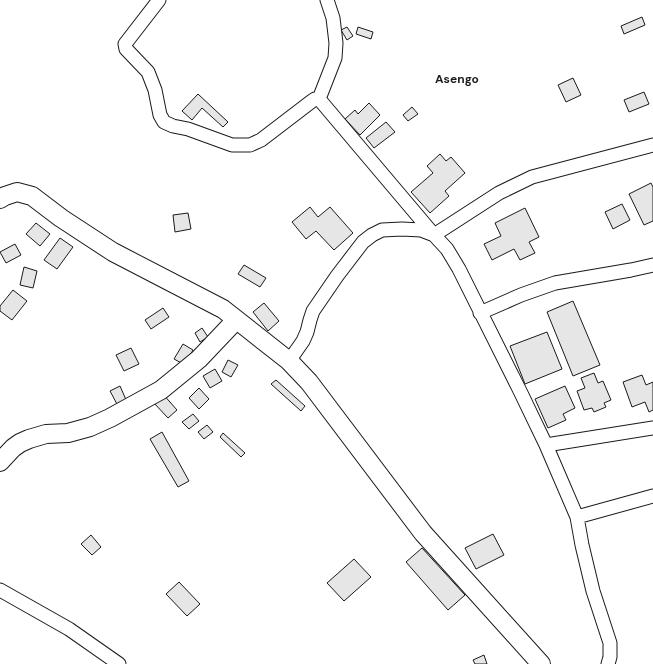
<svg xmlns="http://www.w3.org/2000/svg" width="653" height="664" font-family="'DM Sans',sans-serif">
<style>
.building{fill:#e6e6e6;stroke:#1a1a1a}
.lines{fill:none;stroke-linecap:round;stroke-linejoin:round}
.street-casing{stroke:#1a1a1a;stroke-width:15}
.secondary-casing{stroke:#1a1a1a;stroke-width:20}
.street{stroke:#fff;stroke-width:13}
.secondary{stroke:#fff;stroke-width:18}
.labels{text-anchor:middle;stroke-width:3;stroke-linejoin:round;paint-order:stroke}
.neighbourhood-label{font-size:12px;font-weight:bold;fill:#1a1a1a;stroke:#fff}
</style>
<rect width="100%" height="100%" fill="#fff"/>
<path class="building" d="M642,17L645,25L624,34L621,26Z
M347,27L353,36L347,40L341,30Z
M358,27L373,32L371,39L356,34Z
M573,78L581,95L566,102L558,85Z
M644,92L649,104L629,112L624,100Z
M198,94L228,122L223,127L202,108L192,120L182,111Z
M369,103L380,115L360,135L345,119L355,110L358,114Z
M412,107L418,114L408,121L403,115Z
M386,122L395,132L374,148L366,138Z
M440,154L446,161L451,157L465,173L445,191L449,196L430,213L411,192L433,173L427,166Z
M651,183L653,187V221L644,225L629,194Z
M622,204L630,220L613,229L605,212Z
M310,207L318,217L330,207L353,233L334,250L316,231L306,239L292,222Z
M525,208L539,237L529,242L535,253L520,260L514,249L492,260L484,244L501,236L495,223Z
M188,213L191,229L175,232L173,215Z
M36,223L50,234L40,246L26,234Z
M60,238L73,247L57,269L44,260Z
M15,244L21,255L6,263L0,252Z
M244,265L266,278L260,287L238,274Z
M24,267L37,271L33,288L20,285Z
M13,290L27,301L12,320L0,311V306Z
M573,301L600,365L573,376L547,312Z
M264,303L279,321L268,331L253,312Z
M163,308L169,317L151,329L145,320Z
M202,328L208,337L200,342L195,333Z
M547,332L562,369L525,384L510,346Z
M183,344L193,350L185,365L174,359Z
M131,348L139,364L124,371L116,355Z
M228,360L238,365L231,377L222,372Z
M215,369L222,381L210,388L203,376Z
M594,373L598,383L603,381L611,400L604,403L606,407L594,412L592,408L584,410L577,391L585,388L581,378Z
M642,375L646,385L653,382V410L649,412L645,402L632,407L623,382Z
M276,380L305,406L301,411L271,384Z
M120,386L127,402L118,406L110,391Z
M565,386L575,408L563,414L566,420L548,428L535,399Z
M199,388L209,399L199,409L189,398Z
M162,393L177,410L168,418L153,402Z
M193,414L199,421L189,429L182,422Z
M207,425L213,432L204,439L198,432Z
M162,432L189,481L178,487L150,439Z
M223,433L245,453L241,457L220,437Z
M493,534L504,555L476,569L465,548Z
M91,535L101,547L92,555L81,544Z
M422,548L465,595L448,610L406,562Z
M354,559L371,577L344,601L327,583Z
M179,582L200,604L187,616L166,594Z
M484,655L487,664H475L473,660Z"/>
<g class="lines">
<defs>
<path id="street" d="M159,0L125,44L126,49L148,72L155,90L160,115L164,122L173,126L188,129L232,145H250L261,140L312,101L315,99H319L434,235L499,193L532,177L653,145
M319,99L335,58L336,43L333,18L327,0
M480,313L521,295L555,283L631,270L653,265
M289,361L303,341L307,332L310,320L313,311L337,276L363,242L372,235L382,230L402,229L421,230L434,235L447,249L459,269L520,391L546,445L577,517L582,545L593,591L610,643V657L608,664
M546,445L653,428
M577,517L653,496
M0,590L69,629L119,664"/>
<path id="secondary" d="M0,199L5,196L17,192L32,196L61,218L113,252L223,309L289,361L309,382L423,533L541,664
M0,462L13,448L20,443L29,439L46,434L68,433L90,427L110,418L161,390L199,359L236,320"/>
</defs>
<use href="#street" class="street-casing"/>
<use href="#secondary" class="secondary-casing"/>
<use href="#street" class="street"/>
<use href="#secondary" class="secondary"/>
</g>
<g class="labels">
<g class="neighbourhood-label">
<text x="457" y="83">Asengo</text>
</g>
</g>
</svg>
